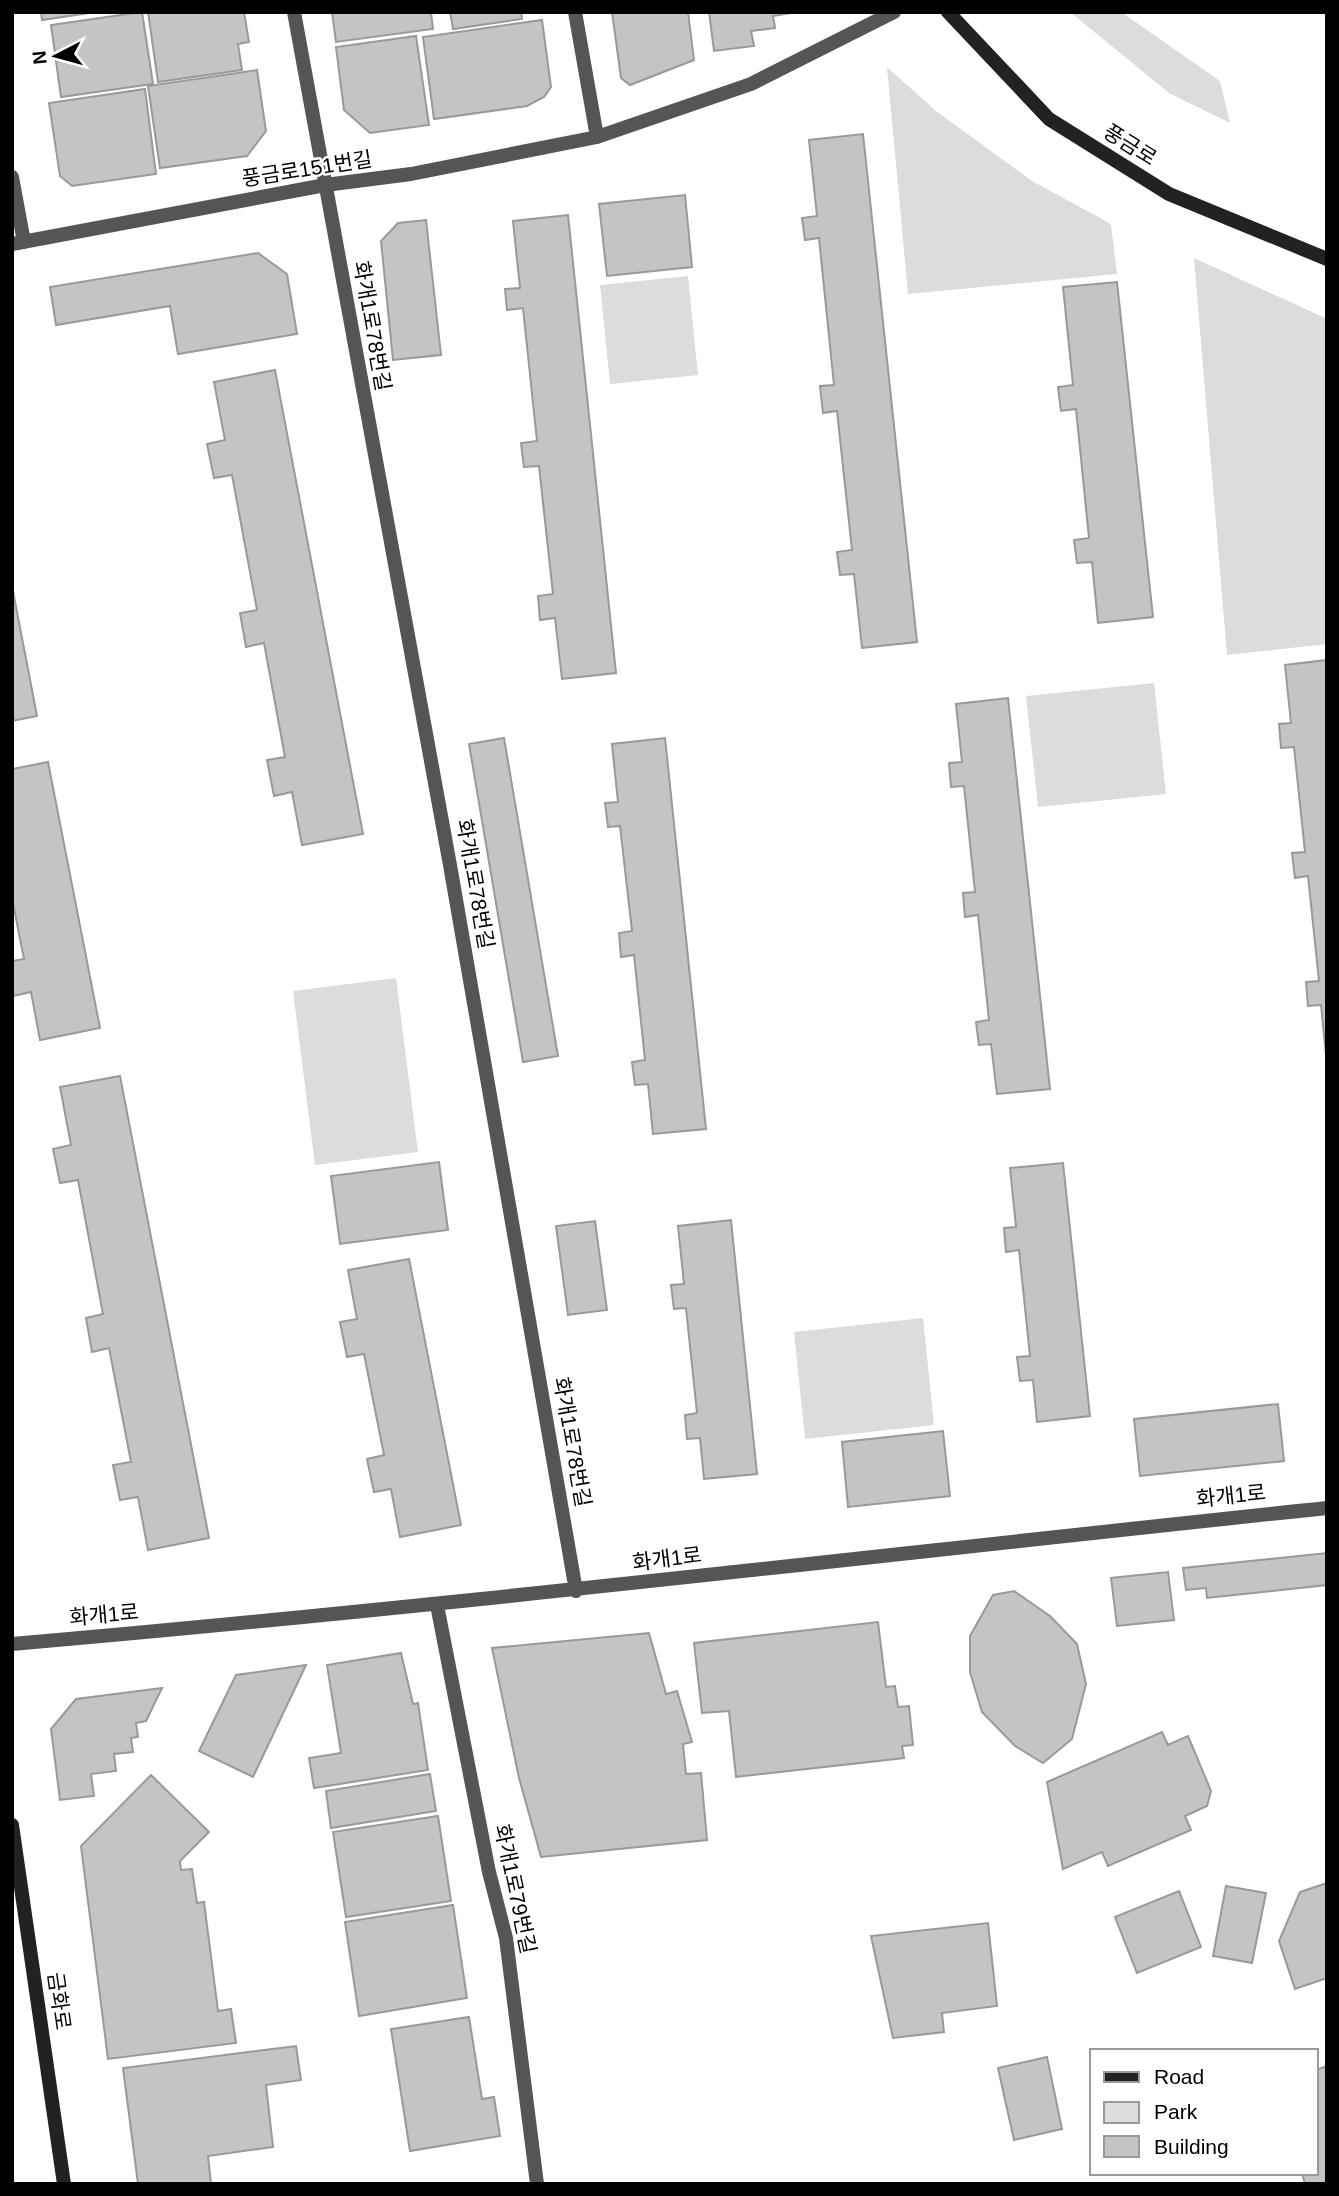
<svg xmlns="http://www.w3.org/2000/svg" width="1339" height="2196" font-family="Helvetica,'Noto Sans KR',sans-serif">
<style>
.green{fill:#dcdcdc}
.building{fill:#c4c4c4;stroke:#999;stroke-width:2}
.lines{fill:none;stroke-linecap:round;stroke-linejoin:round}
.street{stroke:#555;stroke-width:14}
.secondary{stroke:#222;stroke-width:14}
.labels{text-anchor:middle;stroke-width:5;stroke-linejoin:round;paint-order:stroke}
.street-label{font-size:21px;fill:#000;stroke:#fff}
</style>
<rect width="100%" height="100%" fill="#fff"/>
<path class="green" d="M1070,12H1121L1220,81L1230,123L1169,93Z
M887,67L936,111L1032,181L1111,224L1117,274L908,294Z
M1194,258L1327,319V644L1227,655Z
M688,276L698,375L610,384L600,285Z
M1154,683L1166,794L1038,807L1026,696Z
M396,978L418,1152L315,1165L293,991Z
M923,1318L934,1425L805,1439L794,1332Z"/>
<path class="building" d="M41,12H96L42,20Z
M142,12L153,84L61,97L51,25Z
M148,12H244L249,42L238,44L242,70L158,82Z
M332,12H431L433,29L336,42Z
M450,12H521L522,19L453,29Z
M612,12H688L694,60L630,85L621,78Z
M709,12H797L773,16L775,28L751,31L754,46L714,51Z
M542,20L551,87L544,97L527,106L434,119L423,37Z
M416,36L429,125L370,133L344,110L336,47Z
M257,70L266,131L247,156L160,168L148,86Z
M145,89L156,174L72,186L60,176L49,103Z
M863,134L917,642L862,648L854,574L840,575L837,552L852,550L837,411L823,413L820,386L834,385L819,238L805,240L802,218L817,216L809,140Z
M685,195L692,267L607,276L599,204Z
M568,215L616,673L562,679L555,618L540,620L538,596L553,594L539,466L524,467L521,443L537,441L523,308L507,310L505,289L520,288L513,221Z
M426,220L441,355L393,360L381,241L398,223Z
M258,253L287,274L297,334L178,354L170,306L56,325L50,287Z
M1117,282L1153,617L1098,623L1092,562L1077,563L1074,540L1089,538L1076,409L1061,411L1058,387L1073,385L1063,287Z
M275,370L363,834L302,845L292,792L274,796L267,760L285,757L264,643L246,647L240,613L257,610L232,475L214,478L207,444L225,440L214,382Z
M12,586L37,716L12,721Z
M1327,660V1055H1326L1321,1005L1308,1006L1306,982L1319,981L1308,876L1295,878L1292,853L1305,852L1294,747L1281,748L1279,724L1291,723L1285,665Z
M1008,698L1050,1089L997,1094L991,1044L979,1045L976,1022L989,1020L978,915L965,917L963,893L975,892L964,786L951,787L949,763L962,762L956,704Z
M504,738L558,1056L523,1062L469,744Z
M665,738L706,1129L653,1134L648,1084L635,1085L632,1062L645,1060L634,955L621,957L619,933L632,931L620,826L608,827L605,803L618,802L612,744Z
M48,762L100,1028L40,1040L31,992L13,996L12,992V961L24,959L12,898V769Z
M120,1076L209,1538L148,1550L138,1497L120,1500L113,1465L131,1462L109,1348L92,1352L86,1318L103,1314L78,1180L60,1183L53,1149L71,1145L60,1087Z
M439,1162L448,1230L340,1244L331,1176Z
M1063,1163L1090,1416L1037,1422L1033,1380L1020,1381L1017,1357L1030,1356L1019,1250L1006,1252L1004,1228L1016,1227L1010,1168Z
M731,1220L757,1474L704,1479L700,1438L687,1439L685,1415L697,1413L686,1308L674,1309L671,1285L684,1284L678,1226Z
M595,1221L607,1310L568,1315L556,1226Z
M409,1259L461,1525L400,1537L391,1489L374,1492L367,1459L384,1455L364,1354L347,1357L340,1322L357,1319L348,1270Z
M1278,1404L1284,1461L1140,1476L1134,1419Z
M943,1431L950,1496L848,1507L842,1442Z
M1327,1553V1585L1207,1598L1206,1588L1186,1590L1183,1568Z
M1168,1572L1174,1620L1117,1626L1111,1578Z
M1014,1591L1050,1616L1077,1644L1086,1684L1072,1739L1043,1763L1015,1746L982,1712L970,1672V1636L993,1595Z
M878,1622L886,1687L895,1686L898,1707L909,1706L913,1745L902,1746L904,1758L736,1777L729,1711L702,1713L694,1643Z
M649,1633L666,1694L677,1691L692,1742L683,1744L686,1774L701,1773L707,1840L541,1857L519,1778L492,1648Z
M401,1653L413,1704L418,1703L428,1770L314,1788L309,1758L341,1753L327,1665Z
M306,1665L253,1777L199,1751L236,1675Z
M162,1688L146,1721L136,1723L138,1737L131,1738L133,1752L114,1754L116,1771L91,1774L94,1796L60,1800L51,1729L76,1699Z
M1162,1732L1168,1745L1188,1736L1211,1791L1207,1806L1185,1816L1191,1830L1108,1866L1102,1852L1063,1869L1047,1782Z
M430,1774L436,1811L331,1828L326,1791Z
M151,1775L209,1832L180,1861L181,1870L192,1869L197,1903L204,1902L218,2011L231,2009L236,2043L108,2059L81,1846Z
M438,1816L451,1901L346,1917L333,1832Z
M1327,1883V1978L1295,1989L1279,1941L1300,1892Z
M1226,1886L1266,1893L1252,1963L1213,1956Z
M1179,1891L1201,1947L1137,1973L1115,1917Z
M453,1905L467,1998L359,2016L345,1922Z
M988,1923L997,2006L942,2013L944,2032L893,2038L871,1936Z
M469,2017L482,2099L494,2097L500,2136L410,2151L391,2029Z
M296,2046L301,2080L266,2085L273,2147L208,2156L211,2184H138L123,2068Z
M1047,2057L1062,2129L1014,2140L998,2068Z
M1327,2066V2184H1305L1302,2173H1316V2070Z"/>
<g class="lines">
<path class="street" d="M294,12L450,865L576,1591
M575,12L597,137
M12,177L24,242
M12,244L325,185L411,174L597,137L751,84L894,12
M437,1605L489,1872L506,1938L537,2184
M12,1644C451,1606 889,1554 1327,1508"/>
<path class="secondary" d="M948,12L1049,119L1169,194L1327,259
M12,1825L64,2184"/>
</g>
<g class="labels">
<g class="street-label">
<text transform="translate(1130 145) rotate(32)" y="7">풍금로</text>
<text transform="translate(307 169) rotate(-9)" y="7">풍금로151번길</text>
<text transform="translate(372 326) rotate(80)" y="7">화개1로78번길</text>
<text transform="translate(475 884) rotate(80)" y="7">화개1로78번길</text>
<text transform="translate(572 1442) rotate(80)" y="7">화개1로78번길</text>
<text transform="translate(1231 1496) rotate(-6)" y="7">화개1로</text>
<text transform="translate(667 1559) rotate(-7)" y="7">화개1로</text>
<text transform="translate(104 1615) rotate(-5)" y="7">화개1로</text>
<text transform="translate(515 1889) rotate(78)" y="7">화개1로79번길</text>
<text transform="translate(59 2001) rotate(82)" y="7">금화로</text>
</g>
</g>
<rect width="1339" height="2196" fill="none" stroke="#000000" stroke-width="28"/>
<rect x="1090" y="2049" width="228" height="126" fill="#ffffff" stroke="#999999" stroke-width="2"/>
<rect x="1104" y="2072" width="35" height="10" fill="#222222" stroke="#999999" stroke-width="2"/>
<text x="1154" y="2084" font-size="21" fill="#000000">Road</text>
<rect x="1104" y="2102" width="35" height="21" fill="#dcdcdc" stroke="#999999" stroke-width="2"/>
<text x="1154" y="2119" font-size="21" fill="#000000">Park</text>
<rect x="1104" y="2136" width="35" height="21" fill="#c4c4c4" stroke="#999999" stroke-width="2"/>
<text x="1154" y="2154" font-size="21" fill="#000000">Building</text>
<g transform="translate(56 56) rotate(264)" stroke="#ffffff" stroke-width="5" paint-order="stroke">
<path d="M0-5L12 26L0 18L-12 26Z" fill="#000000"/>
<text y="-10" font-size="19" font-weight="bold" text-anchor="middle" fill="#000000">N</text>
</g>
</svg>
